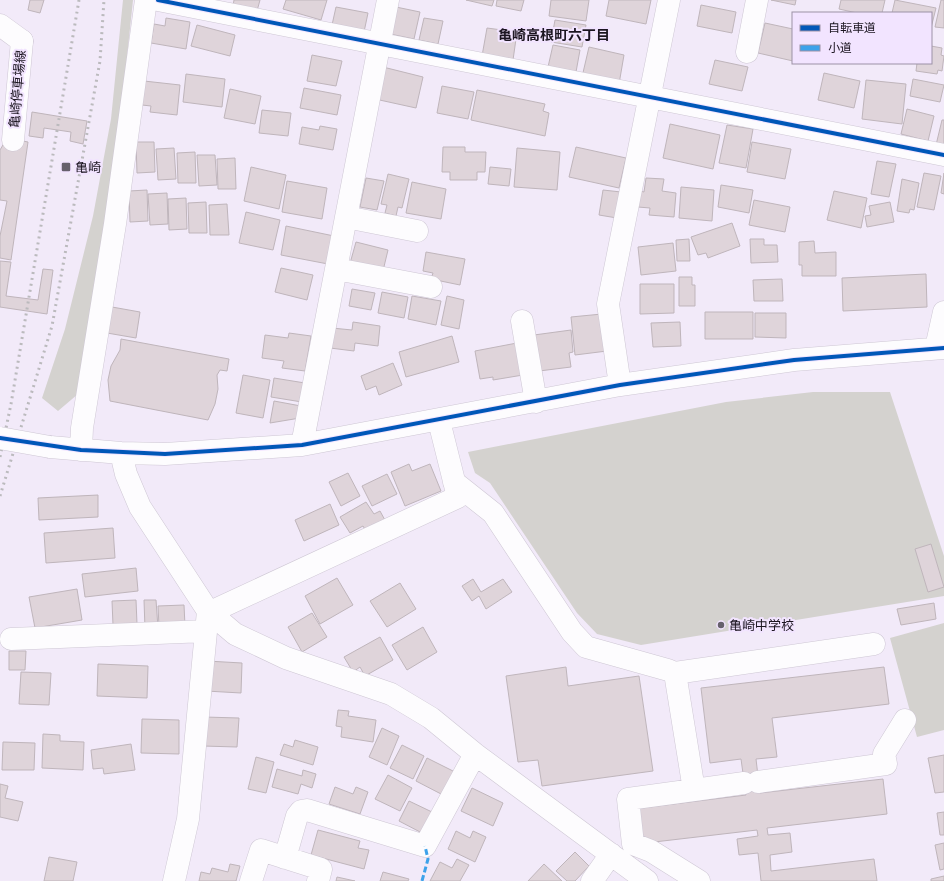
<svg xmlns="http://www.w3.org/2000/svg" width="944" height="881" font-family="Lato,'Noto Sans JP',sans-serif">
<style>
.green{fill:#d4d2cf}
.building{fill:#dfd4da;stroke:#bfb5bb}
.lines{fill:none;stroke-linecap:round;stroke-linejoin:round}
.minor-casing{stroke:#cec7d4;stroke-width:23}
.major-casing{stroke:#cec7d4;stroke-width:23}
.minor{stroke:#fdfcfe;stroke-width:22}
.major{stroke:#fdfcfe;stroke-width:22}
.rail{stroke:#bbbabd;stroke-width:3;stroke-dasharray:2 4;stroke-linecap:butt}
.minor-bridge-casing{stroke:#cec7d4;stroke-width:23;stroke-linecap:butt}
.minor-bridge{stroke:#fdfcfe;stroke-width:22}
.quiet{stroke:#3da2ea;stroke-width:3;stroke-dasharray:6 3;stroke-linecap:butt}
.cycleway-casing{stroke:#f2e4ff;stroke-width:6}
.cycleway{stroke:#0057b8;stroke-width:4}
.poi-dot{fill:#66606c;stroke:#f2e4ff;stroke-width:1.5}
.labels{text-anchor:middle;stroke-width:4;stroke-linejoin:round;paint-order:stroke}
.street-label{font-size:13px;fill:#1b1520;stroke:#f2e4ff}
.poi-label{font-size:13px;fill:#1b1520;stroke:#f2e4ff;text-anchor:start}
.neighbourhood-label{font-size:14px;font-weight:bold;fill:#1b1520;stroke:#f2e4ff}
</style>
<rect width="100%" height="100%" fill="#f2eaf9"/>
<path class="green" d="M123,0H133L109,227L78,394L58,411L42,398L65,329L93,216L111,119Z
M813,392H890L944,556V596L641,645L597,634L577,613L490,483L475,473L468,452L726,402Z
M944,623V730L917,737L890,638Z"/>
<path class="building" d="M30,0H44L40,13L28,10Z
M234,0H260L257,11L233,6Z
M286,0H327L321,20L283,9Z
M466,0H494L492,6Z
M497,0H524L521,11L496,6Z
M551,0H589L586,21L549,16Z
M609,0H651L646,24L606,16Z
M771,0H796L795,5Z
M841,0H885L882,13H857L839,9Z
M895,0L936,8L931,28V13H892Z
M941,0H944V28L935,27Z
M701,5L736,12L732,33L697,26Z
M336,7L368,13L364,32L332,25Z
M396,7L420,12L414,39L390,34Z
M166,18L190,22L186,49L151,43L154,24L165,26Z
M424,18L443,21L438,44L419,40Z
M555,20L586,25L582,47L551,42Z
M765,23L793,29V61L758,53Z
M197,25L235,35L230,56L191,46Z
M487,28L517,32L513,60L482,56Z
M553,45L580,50L576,72L548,67Z
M931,46L942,48L941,55L944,56L942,71L938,70L937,74L916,71L917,63H931Z
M589,47L624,55L619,84L582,77Z
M312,55L342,61L336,86L307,81Z
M715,60L748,67L742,91L709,84Z
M383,67L423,77L416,108L375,99Z
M824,73L860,81L854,108L818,100Z
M186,74L225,79L222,107L183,102Z
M913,79L944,85L940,102L910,96Z
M866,80L906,84L902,124L862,119Z
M144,81L180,85L177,115L150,112L151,106L142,105Z
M442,86L474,92L468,119L437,113Z
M304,88L341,95L337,115L300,108Z
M230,89L261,96L255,124L224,118Z
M477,90L545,104L543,111L549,113L545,136L471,120Z
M907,109L934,116L928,141L901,134Z
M262,110L291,113L288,136L259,133Z
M32,112L87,121L83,144L70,141L71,132L44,128L43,138L29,136Z
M942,120H944V146L936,145Z
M670,124L720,135L713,169L663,158Z
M727,125L753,129L746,168L719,163Z
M320,126L337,129L333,150L299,144L302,127L319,130Z
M7,138L28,142L11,260L0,258V236L7,201L0,200V150Z
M136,142H154L155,172L137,173Z
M752,142L791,149L785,179L747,172Z
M443,147H465V152H486L485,172H477V180H450V172H442Z
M576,147L626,158L619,188L569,177Z
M174,148L176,179L158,180L156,149Z
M517,148L560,152L557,190L514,187Z
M195,152L196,183H178L177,153Z
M197,155H215L217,185L199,186Z
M235,158L236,189H218L217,159Z
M877,161L896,164L889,197L871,194Z
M251,167L286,175L279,209L244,201Z
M490,167L511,169L509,186L488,184Z
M924,173L941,176L934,210L917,207Z
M944,173V194L941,193Z
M388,174L409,179L402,208L398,207L396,216L385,213L387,205L381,204Z
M366,178L384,181L377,210L360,207Z
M646,178L664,179L662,191L676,193L674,217L649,215L650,208L638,207L640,191L644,192Z
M902,179L919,183L914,210L910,209L909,213L897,211Z
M287,181L327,188L322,219L282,212Z
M412,182L446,189L441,219L406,213Z
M721,185L753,190L749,213L718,207Z
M681,187L714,190L712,221L679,218Z
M147,190L148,221L130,222L129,191Z
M603,190L621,192L617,218L599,215Z
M834,191L867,198L861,228L827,220Z
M167,193L168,224L150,225L148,194Z
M186,198L187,229L169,230L168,199Z
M754,200L790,207L785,232L749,225Z
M206,202L207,233H189L188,203Z
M890,202L894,222L867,227L865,216L871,215L869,206Z
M227,204L229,235H210L209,205Z
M246,212L280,220L273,250L239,243Z
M732,223L740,246L708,258L706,253L698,255L691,237Z
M286,226L334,236L328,264L281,255Z
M689,239L690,261H677L676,240Z
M750,239H764V245H777L778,262L751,263Z
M814,241L815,253L836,252V276H802V265H799V242Z
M356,242L388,250L382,275L349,267Z
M673,243L676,271L641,275L638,247Z
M426,252L465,259L460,285L431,279L433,273L423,271Z
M0,261L11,262L6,296L38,300L43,269L53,270L47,314L0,307Z
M281,268L313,275L307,300L275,292Z
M926,274L927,307L843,311L842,278Z
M679,277H692V285H695V306H679Z
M782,279L783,301H754L753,280Z
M640,284H674V313L640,314Z
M352,289L375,293L371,310L349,306Z
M382,292L408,297L404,318L378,313Z
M412,296L441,301L436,325L408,319Z
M447,296L464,300L459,329L441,325Z
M112,307L140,312L136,338L107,333Z
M705,312H753V339H705Z
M755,313H786V338L755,337Z
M602,314L607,351L575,355L571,317Z
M353,322L380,326L378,346L355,343L354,351L330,348L332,328L352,330Z
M680,322L681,346L653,347L651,323Z
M571,330L573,352L569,353L571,367L539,371L534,335Z
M289,333L311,336L305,371L282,368L284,361L262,358L265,335L288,338Z
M452,336L459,362L406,377L399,352Z
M121,339L229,359L227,371L220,370L217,375L218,389L215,404L208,420L110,401L108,380L111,366L120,350Z
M517,343L523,375L493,380V377L480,379L475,351Z
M393,363L402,385L379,395L376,386L366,390L361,376Z
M243,375L270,380L263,418L236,413Z
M274,378L305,383L302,402L271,397Z
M274,401L301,406L300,418L270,423Z
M409,464L412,471L430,464L441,491L405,506L391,472Z
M348,473L360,496L341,506L329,482Z
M387,474L397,494L372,506L362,486Z
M98,495V517L39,520L38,498Z
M366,502L374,514L380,511L386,522L367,533L363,526L350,533L340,517Z
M330,504L339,525L304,541L295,520Z
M113,528L115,558L46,563L44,533Z
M931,544L944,587L928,592L915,549Z
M136,568L138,591L85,597L82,574Z
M337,578L353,605L320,624L305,596Z
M473,579L481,592L503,579L512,592L486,609L479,596L472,601L462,586Z
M400,583L416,609L387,627L370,601Z
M77,589L82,620L35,628L29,597Z
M136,600L137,624L113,625L112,601Z
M144,600H156L158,628L145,629Z
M934,603L936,619L901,625L897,609Z
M184,605L185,626L159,627L158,606Z
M312,613L327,637L302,652L288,627Z
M423,627L437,652L407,670L392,645Z
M380,637L393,660L365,676L360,667L353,672L344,657Z
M9,651H26L25,670H9Z
M207,661L242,663L241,693L206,691Z
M98,664L148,666L147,698L97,696Z
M566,667L568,686L639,676L653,771L542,786L538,760L518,762L506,676Z
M884,667L889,704L772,718L777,757L756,759L760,793L883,779L887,814L767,828L768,835L790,833L792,852L770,855L771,871L874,859L877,881H761L758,853L739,855L737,839L758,836L757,830L637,844L633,809L746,795L741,759L710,763L701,688Z
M21,672L51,673L49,705L19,704Z
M338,710L349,711L348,716L376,720L373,742L341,737L342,727L336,726Z
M204,717L239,718L237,747L203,746Z
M142,719L179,720V754L141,753Z
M382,728L399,736L387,765L369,757Z
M43,734L60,735V741L84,742L83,770L42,768Z
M295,740L318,747L313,765L280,755L284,744L293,747Z
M3,742L35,743L34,770H2Z
M131,744L135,770L104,774L103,768L93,769L91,750Z
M402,745L424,756L413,779L390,768Z
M944,755V792L935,793L928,758Z
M256,757L274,762L266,793L248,789Z
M427,758L455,772L443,795L416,781Z
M277,769L302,776L303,770L316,774L312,788L301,784L298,794L272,787Z
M388,775L412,788L400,811L375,799Z
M0,784L8,786L5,798L23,802L18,821L0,817Z
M335,787L353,794L356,787L368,792L360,814L329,804Z
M472,788L503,803L493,826L461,811Z
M409,801L432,812L422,833L399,821Z
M944,812V835H940L937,813Z
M318,830L360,841L358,848L369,850L364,869L311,855Z
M456,831L470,838L473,831L486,837L475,862L448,849Z
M944,843V869L940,870L935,845Z
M575,852L589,866L575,881H567L556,871Z
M49,857L77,862L73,881H44Z
M457,859L469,865L460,881H430L440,862L452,868Z
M230,864L240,866L236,881H199L201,872L210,874L212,868L228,872Z
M544,864L562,881H528Z
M383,872L409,879L408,881H380Z
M944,876V881H931V879Z
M337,877L355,881H336Z"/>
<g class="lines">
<defs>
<path id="minor" d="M158,0L944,155
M747,52L757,0
M13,140L22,41
M346,217L417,231
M336,269L431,287
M522,321L536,402
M936,348L944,312
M620,385L608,304L669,0
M302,445L388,0
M50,447L121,453L165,454L302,445L620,385L794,360L944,348
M81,450L82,428L115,224L146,0
M121,453L126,474L140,507L208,611L188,819L174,881
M454,482L493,513L572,632L586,647L668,670L675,673L694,790L744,783
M208,611L235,634L286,658L391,694L431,718L475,754L647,881
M208,611L217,609L458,497L439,421
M11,639L206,631
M675,673L874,644
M758,782L886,764L884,754L905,720
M694,790L628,799L633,844L651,851L699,881
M285,858L297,816L301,811L307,810L425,846L475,754
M251,881L261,850L321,869L318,881
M592,881L611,854"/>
<path id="major" d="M0,25L22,41"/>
</defs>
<use href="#minor" class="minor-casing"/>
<use href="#major" class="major-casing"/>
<use href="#minor" class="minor"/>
<use href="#major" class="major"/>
<path class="rail" d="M0,457L11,404L79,0
M0,496L52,326L100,61L104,0"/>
<defs>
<path id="minor-bridge" d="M0,438L50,447"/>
</defs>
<use href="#minor-bridge" class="minor-bridge-casing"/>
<use href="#minor-bridge" class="minor-bridge"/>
<path class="quiet" d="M422,881L428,859L425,846"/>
<defs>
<path id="cycleway" d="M158,0L944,155
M0,438L81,450L165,454L302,445L620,385L794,360L944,348"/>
</defs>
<use href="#cycleway" class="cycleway-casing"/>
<use href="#cycleway" class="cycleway"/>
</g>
<g class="poi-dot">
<rect x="61" y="162" width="10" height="10" rx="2"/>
<circle cx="721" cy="625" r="4"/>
</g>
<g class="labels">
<g class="street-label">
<text transform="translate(17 89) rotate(-85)" y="5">亀崎停車場線</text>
</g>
<g class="poi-label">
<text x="75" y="172">亀崎</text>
<text x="729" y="630">亀崎中学校</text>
</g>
<g class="neighbourhood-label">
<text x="554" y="40">亀崎高根町六丁目</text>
</g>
</g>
<rect x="792" y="12" width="140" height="52" fill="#f2e4ff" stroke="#9c91a6"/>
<rect x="800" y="25" width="20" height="6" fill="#0057b8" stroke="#9c91a6"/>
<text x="828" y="32" font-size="12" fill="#1b1520">自転車道</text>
<rect x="800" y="45" width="20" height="6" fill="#3da2ea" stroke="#9c91a6"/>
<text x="828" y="52" font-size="12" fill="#1b1520">小道</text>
</svg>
